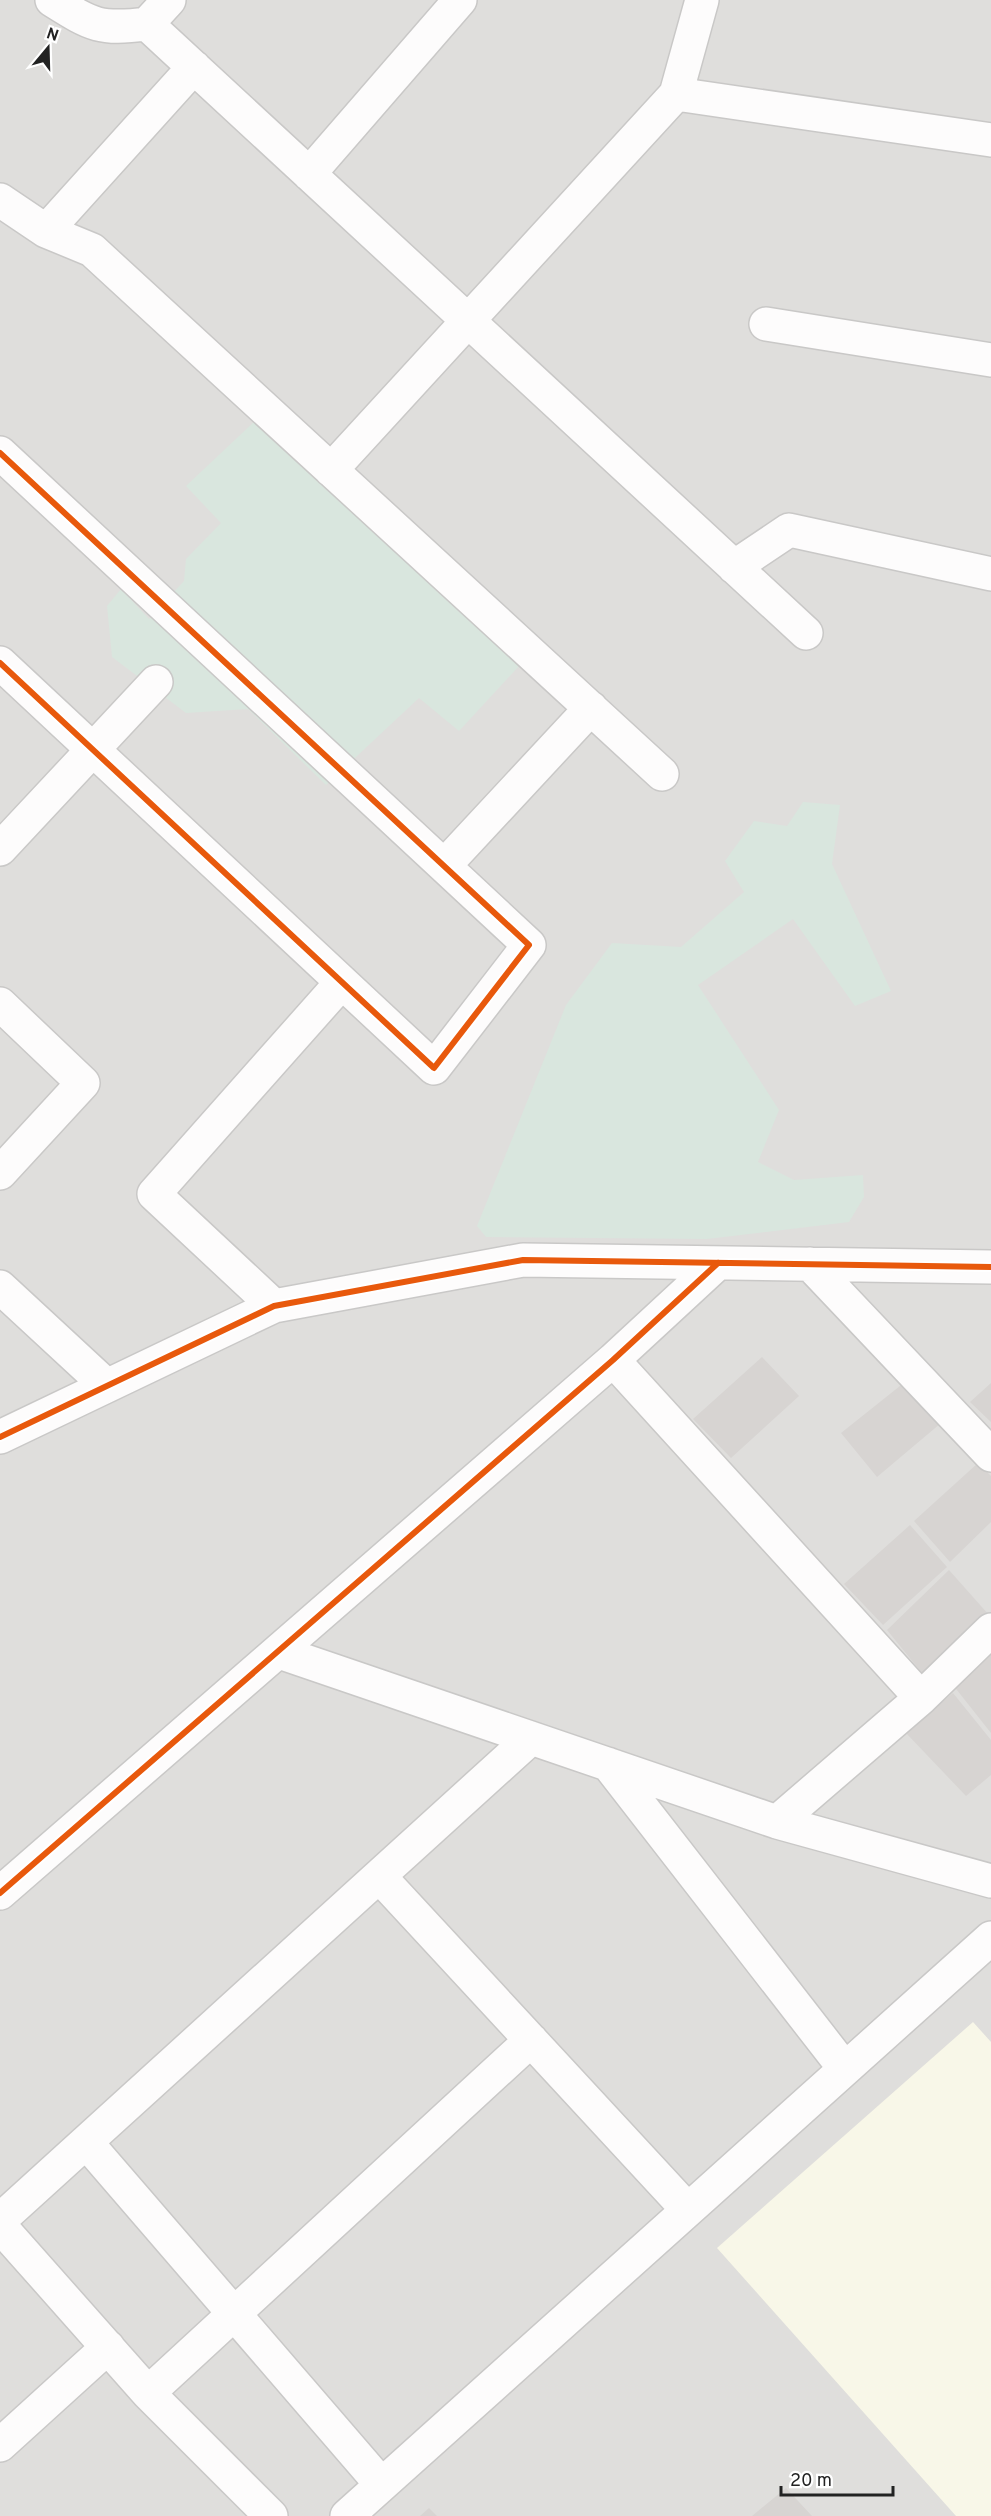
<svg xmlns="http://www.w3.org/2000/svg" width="991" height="2516" font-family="Overpass,sans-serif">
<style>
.residential{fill:#dfdedc}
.education{fill:#f8f7e8}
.wetland{fill:#d9e6de}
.building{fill:#d7d4d2}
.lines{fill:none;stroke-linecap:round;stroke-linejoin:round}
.street-casing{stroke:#c9c8c7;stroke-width:36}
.street{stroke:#fdfcfc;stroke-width:33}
.cycleway-casing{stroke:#fff;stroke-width:10}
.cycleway{stroke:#e8590c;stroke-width:6}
</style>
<rect width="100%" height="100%" fill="#f0eeeb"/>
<path class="residential" d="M0,0H991V2516H0Z"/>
<path class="education" d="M973,2022L991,2042V2516H956L717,2248Z"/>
<path class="wetland" d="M257,419L520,665L459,731L419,698L326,785L248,709L186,713L112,657L107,606L121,589L149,619L184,581L186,559L221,523L186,486Z
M803,802L840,805L832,864L891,991L855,1006L793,919L698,985L779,1110L758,1162L794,1180L863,1175L864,1197L849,1222L707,1239L486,1237L477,1226L566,1005L612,943L681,947L744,892L725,861L754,821L787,826Z"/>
<path class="building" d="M762,1357L799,1396L731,1458L693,1419Z
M910,1378L947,1418L877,1477L841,1433Z
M991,1383V1422L970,1402Z
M978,1463L991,1476V1522L950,1562L914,1521Z
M910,1525L947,1567L883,1625L844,1584Z
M949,1570L989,1615L922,1673L887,1630Z
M991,1654V1733L953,1685Z
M953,1693L991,1740V1775L966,1796L906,1733Z
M786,2488L812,2516H752Z
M429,2508L437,2516H420Z"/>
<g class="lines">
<defs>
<path id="street" d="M52,0C92,25 99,30 147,24L169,0
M147,24L806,633
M676,94L991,140
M309,174L460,0
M0,200L46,231L92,250L662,774
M46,231L194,67
M766,324L991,360
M0,453L529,945L434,1068L0,663
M331,470L676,94L702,0
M734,567L789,530L991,574
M0,849L156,682
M444,866L591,708
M0,1004L83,1083L0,1173
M810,1264L991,1455
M0,1287L107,1386
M274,1306L154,1194L342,982
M613,1360L921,1698
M0,1437L274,1306L523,1260L991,1267
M279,1652L777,1822L991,1881
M608,1764L845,2069
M777,1822L921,1698L991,1630
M379,1876L688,2210
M0,1893L613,1360L718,1263
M86,2142L381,2484
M0,2220L531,1738
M0,2226L148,2393L271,2516
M148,2393L531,2040
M0,2445L108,2347
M347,2516L991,1938"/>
</defs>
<use href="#street" class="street-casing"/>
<use href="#street" class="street"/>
<defs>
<path id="cycleway" d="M0,453L529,945L434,1068L0,663
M0,1437L274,1306L523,1260L991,1267
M0,1893L613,1360L718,1263"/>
</defs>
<use href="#cycleway" class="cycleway-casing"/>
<use href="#cycleway" class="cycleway"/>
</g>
<g transform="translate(48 48) rotate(19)" stroke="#ffffff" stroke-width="4.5" paint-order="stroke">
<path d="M0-4.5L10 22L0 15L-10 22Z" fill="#222222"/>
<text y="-9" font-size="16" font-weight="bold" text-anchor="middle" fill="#222222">N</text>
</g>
<path d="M781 2486v9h112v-9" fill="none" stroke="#222222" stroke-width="3"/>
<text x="790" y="2486" font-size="18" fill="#222222" stroke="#ffffff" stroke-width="4.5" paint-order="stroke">20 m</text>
</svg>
